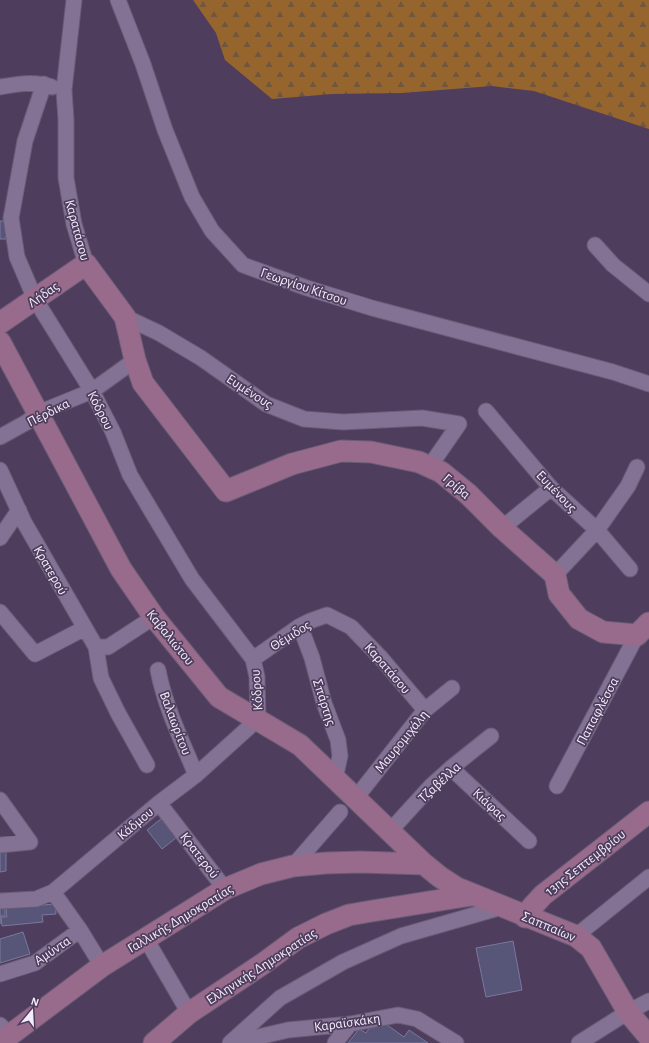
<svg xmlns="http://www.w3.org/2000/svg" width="649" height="1043" font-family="'Alegreya Sans',sans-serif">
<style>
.forest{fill:url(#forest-firs)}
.building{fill:#575578;stroke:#7a789d}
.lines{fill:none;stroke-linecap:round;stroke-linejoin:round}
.street-casing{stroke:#695c76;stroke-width:17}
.secondary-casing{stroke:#695c76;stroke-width:23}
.street{stroke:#847295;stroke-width:15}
.secondary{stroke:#986a8b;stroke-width:21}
.labels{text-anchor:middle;stroke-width:3.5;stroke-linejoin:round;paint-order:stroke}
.street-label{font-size:14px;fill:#f5edfd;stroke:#4e3d5d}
</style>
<defs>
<pattern id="forest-firs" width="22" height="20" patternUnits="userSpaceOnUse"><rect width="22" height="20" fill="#95652d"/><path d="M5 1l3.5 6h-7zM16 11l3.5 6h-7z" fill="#70563c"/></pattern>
</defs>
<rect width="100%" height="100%" fill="#4e3d5d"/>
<path class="forest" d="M193,0H649V129L534,91L492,86L402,93L332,94L272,99L225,60L216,33Z"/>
<path class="building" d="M0,221H6V239H0Z
M166,815L181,834L162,849L147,830Z
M0,848H6V871L0,872Z
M55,904L56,914L42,915L43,922L2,926L1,917H7L6,908Z
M0,908H5V916H0V924Z
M23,932L30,954L0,963V939Z
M513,941L522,990L486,997L476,948Z
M383,1022L404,1037L409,1030L428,1043H348L359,1029L366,1033L372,1024Z"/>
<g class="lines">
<defs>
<path id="street" d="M74,0L64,90L66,120V178L74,224L86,264
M118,0L143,64L165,130L192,197L212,231L243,265L307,288L372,308L613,372L649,384
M0,87C17,84 35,81 52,87
M595,245L613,265L649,294
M125,317L159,333L201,358L266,404L304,419L343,422L422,418L459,424L430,466
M486,411L551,488L597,530L630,569
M0,437L27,422L38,413L92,391L135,360
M0,470L24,522L85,628
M502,528L551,488
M0,538L19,510
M555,575L597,530L628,486L637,467
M0,612L35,654L85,628L96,647H108L154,617
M300,626L312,658L324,703L338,740L340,756L335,779
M96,647L101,678L118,713L147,765
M253,659L300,626L310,621L327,615L351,627L381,658L425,710
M158,670C165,707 182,741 196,775
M451,768L529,841
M557,786L637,635
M355,799L425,710L452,688
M0,800L30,842L0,845
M159,803L225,889
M390,831L431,786L451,768L491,736
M293,866L340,812
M53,892L80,930L102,966
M0,901L36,899L53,892L159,803L196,775L258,719L257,677L253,659L192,579L130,475L113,432L92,391L35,299L17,257L11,218L25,141L44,84
M576,936L649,877
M146,939L189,1013
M0,974L35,963L80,930
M0,1025L10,1035
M230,1043L280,998L343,962L401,936L502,907
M233,1043L288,1030L350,1024L398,1015L417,1019L456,1043
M335,1043L350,1024
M579,1043L628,1012L649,1001"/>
<path id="secondary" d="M0,323L86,264L125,317L135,360L143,383L226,491L292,464L341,451L371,452L419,462L441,472L468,494L502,528L555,575L559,594L579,619L603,632L637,635L649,623
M0,342L121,569L154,617L219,697L300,745L424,864
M525,917L532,907L543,895L649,812
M1,1043L10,1035L102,966L225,889L261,874L293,866L326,863L360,862L424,864L440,877L457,888L576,936L591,948L628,1012L649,1037
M154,1043L189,1013L264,963L298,938L326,924L349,915L372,911L472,895"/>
</defs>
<use href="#street" class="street-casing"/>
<use href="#secondary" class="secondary-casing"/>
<use href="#street" class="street"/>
<use href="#secondary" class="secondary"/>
</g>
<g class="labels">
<g class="street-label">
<text transform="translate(78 230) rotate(75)" y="5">Καρατάσου</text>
<text transform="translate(304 286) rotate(19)" y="5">Γεωργίου Κίτσου</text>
<text transform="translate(43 294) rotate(-35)" y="5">Λήδας</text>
<text transform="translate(250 391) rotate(33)" y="5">Ευμένους</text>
<text transform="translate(101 410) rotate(63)" y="5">Κόδρου</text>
<text transform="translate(48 412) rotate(-27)" y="5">Πέρδικα</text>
<text transform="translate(457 486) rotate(40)" y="5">Γρίβα</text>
<text transform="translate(557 491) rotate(46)" y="5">Ευμένους</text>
<text transform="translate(51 570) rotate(60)" y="5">Κρατερού</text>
<text transform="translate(290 635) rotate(-32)" y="5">Θέμιδος</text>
<text transform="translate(171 637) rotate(51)" y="5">Καβαλιώτου</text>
<text transform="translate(388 668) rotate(49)" y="5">Καρατάσου</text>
<text transform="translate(256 690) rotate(-94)" y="5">Κόδρου</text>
<text transform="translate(325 702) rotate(72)" y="5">Σπάρτης</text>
<text transform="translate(597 711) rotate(-62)" y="5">Παπαφλέσσα</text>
<text transform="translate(176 723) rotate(69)" y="5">Βαλαωρίτου</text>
<text transform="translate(401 741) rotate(-51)" y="5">Μαυρομιχάλη</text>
<text transform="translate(439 782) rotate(-43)" y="5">Τζαβέλλα</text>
<text transform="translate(490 804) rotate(43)" y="5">Κιάφας</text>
<text transform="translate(135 823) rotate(-40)" y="5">Κάδμου</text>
<text transform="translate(200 855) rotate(52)" y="5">Κρατερού</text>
<text transform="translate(585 862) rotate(-38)" y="5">13ης Σεπτεμβρίου</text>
<text transform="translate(180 918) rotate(-31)" y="5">Γαλλικής Δημοκρατίας</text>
<text transform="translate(549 926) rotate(23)" y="5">Σαππαίων</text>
<text transform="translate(52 950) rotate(-34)" y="5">Αμύντα</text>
<text transform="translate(261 966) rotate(-33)" y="5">Ελληνικής Δημοκρατίας</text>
<text transform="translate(347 1022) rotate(-8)" y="5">Καραϊσκάκη</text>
</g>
</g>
<g transform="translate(32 1011) rotate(18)" stroke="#4e3d5d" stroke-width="3" paint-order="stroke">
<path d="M0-3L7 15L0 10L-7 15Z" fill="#f5edfd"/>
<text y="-6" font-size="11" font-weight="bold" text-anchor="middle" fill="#f5edfd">N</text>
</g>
</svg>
